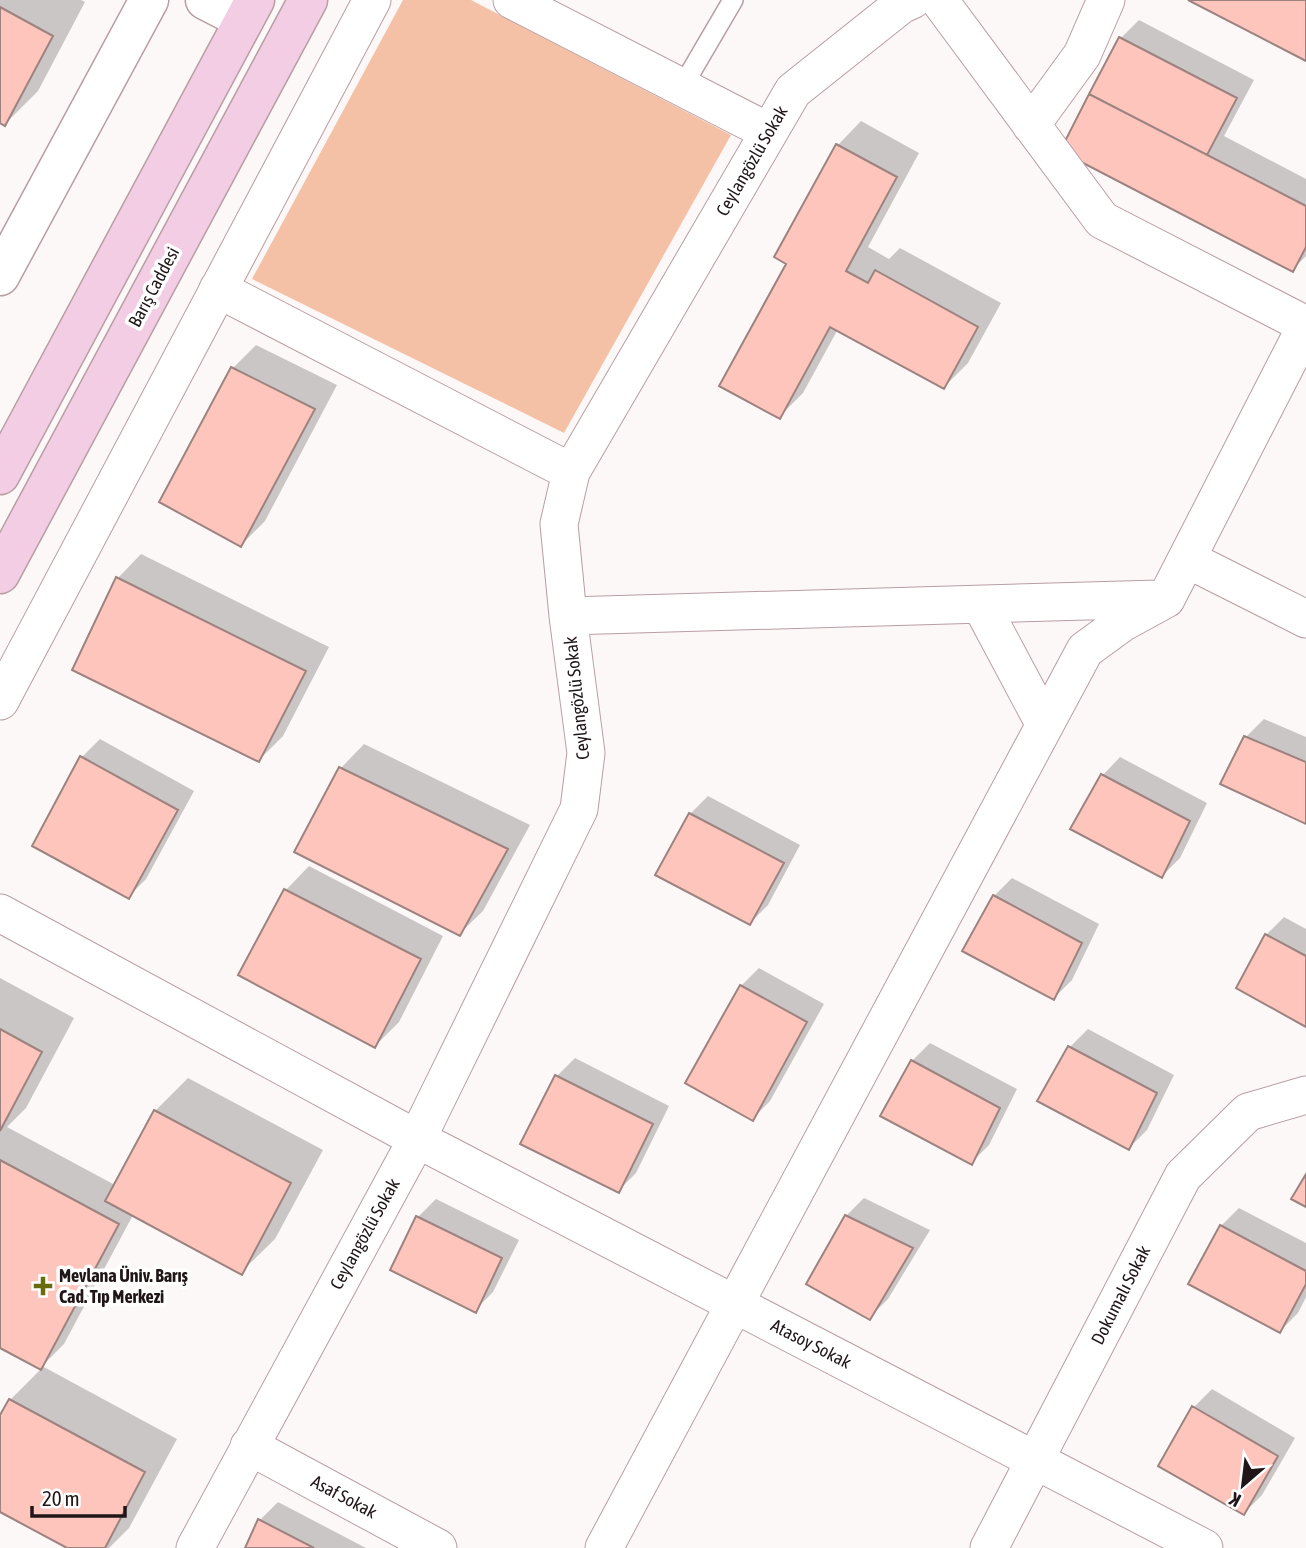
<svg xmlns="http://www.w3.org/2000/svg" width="1306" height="1548" font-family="'Asap Condensed',sans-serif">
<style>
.green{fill:#f4c1a6}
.shadow{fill:#0003}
.building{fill:#fdc5bc;stroke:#9c837f;stroke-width:2}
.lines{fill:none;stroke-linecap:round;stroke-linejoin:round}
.service-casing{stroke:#b89ea2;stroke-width:22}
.minor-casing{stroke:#b89ea2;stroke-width:39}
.tertiary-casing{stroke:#b89ea2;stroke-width:41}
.secondary-casing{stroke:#b89ea2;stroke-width:41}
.service{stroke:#fff;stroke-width:19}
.minor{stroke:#fff;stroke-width:37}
.tertiary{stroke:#fff;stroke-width:38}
.secondary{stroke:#f2cde3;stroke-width:38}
.poi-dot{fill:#686c0e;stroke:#fff;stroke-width:2.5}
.labels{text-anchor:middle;stroke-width:7;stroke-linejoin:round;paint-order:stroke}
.street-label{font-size:18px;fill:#201618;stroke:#fff}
.poi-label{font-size:18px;font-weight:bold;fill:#201618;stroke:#fff;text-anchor:start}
</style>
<rect width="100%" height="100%" fill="#fdf8f8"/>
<path class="green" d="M403,0H471L731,135L564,433L252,279Z"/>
<path class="shadow" d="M0,0H81L85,2L38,91L5,124L0,121Z
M1139,20L1254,80L1224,136L1306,179V256L1292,270L1062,150L1121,38Z
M861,121L919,153L868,247L889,259L900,248L1001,303L968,363L944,387L838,329L803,393L779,417L789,263L838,145Z
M256,345L337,385L265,521L241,545L232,369Z
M141,554L329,647L283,736L259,760L74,669L118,578Z
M1264,719L1306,737V822L1223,783L1246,737Z
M100,739L194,791L146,879L128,897L82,757Z
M364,744L530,825L483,911L459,934L296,851L341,768Z
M1120,757L1207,803L1180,858L1162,876L1073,828L1103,775Z
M708,796L800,845L768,905L750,923L690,814Z
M309,866L443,936L399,1022L375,1046L241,975L286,890Z
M1012,878L1099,924L1072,980L1054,998L994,896Z
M1284,917L1306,929V1025L1266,935Z
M759,968L824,1004L770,1101L752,1119L741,986Z
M0,978L74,1018L26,1108L7,1127L115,1185L155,1111L188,1078L323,1150L275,1239L241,1272L133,1215L64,1344L42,1366L177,1439L129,1528L109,1548H70L0,1510V1419L10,1400L42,1368L0,1346Z
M1088,1029L1174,1075L1147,1130L1129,1148L1070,1047Z
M930,1043L1017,1089L989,1145L971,1163L912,1061Z
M575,1058L669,1106L636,1173L618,1191L557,1076Z
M864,1198L930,1230L888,1299L870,1317L846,1216Z
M436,1199L519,1240L493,1292L475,1310L418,1217Z
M1239,1208L1306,1243V1297L1298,1313L1280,1331L1221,1226Z
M1212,1389L1295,1438L1262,1495L1244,1513L1194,1407Z
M278,1502L366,1548H247L260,1520Z"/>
<path class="building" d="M1188,0H1306V61Z
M0,7L53,36L5,126L0,123Z
M1119,37L1237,98L1207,155L1089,94Z
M1089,94L1306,206V247L1293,272L1060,151Z
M836,144L897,177L846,271L868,283L875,270L978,327L944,389L830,327L780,419L719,386L786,264L774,257Z
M231,367L315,409L241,547L159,502Z
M116,577L306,671L259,762L72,670Z
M1244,736L1306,762V824L1220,784Z
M80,756L178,810L129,899L32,846Z
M339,767L508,849L460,936L294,852Z
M1101,774L1190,821L1162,878L1070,829Z
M689,813L784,863L750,925L655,875Z
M284,889L421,959L375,1048L238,975Z
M993,895L1082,943L1054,1000L962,951Z
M1265,934L1306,956V1027L1236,988Z
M740,985L807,1022L753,1121L685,1083Z
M0,1029L42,1052L0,1131Z
M1068,1046L1157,1093L1129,1150L1037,1101Z
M911,1060L1000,1108L972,1165L880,1116Z
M555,1075L653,1124L619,1193L520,1144Z
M154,1110L291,1183L242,1275L105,1201Z
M0,1160L119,1224L41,1370L0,1348Z
M1306,1174V1207L1291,1199Z
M845,1215L913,1248L870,1320L806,1284Z
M416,1216L502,1258L476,1313L390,1270Z
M1220,1225L1306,1271V1284L1280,1333L1188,1284Z
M9,1399L145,1472L105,1548H67L0,1512V1415Z
M1192,1406L1278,1456L1244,1515L1158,1466Z
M258,1519L314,1548H245Z"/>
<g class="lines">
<defs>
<path id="service" d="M685,89L692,70L733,0"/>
<path id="minor" d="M512,0L769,132
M939,0L1102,220L1306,325
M1031,125L1082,55L1106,0
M218,289L571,472
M1187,559L1306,619
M981,605L1045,725
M568,616L1158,599
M0,701L372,0
M0,913L417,1139L1204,1548
M249,1446L438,1548
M195,1548L417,1139L579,809L586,753L568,616L559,524L571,472L793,91L901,5L912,0
M604,1548L1085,650L1122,623L1166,599L1306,326
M989,1548L1183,1176L1248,1112L1306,1095"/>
<path id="tertiary" d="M205,0L244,20
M0,276L149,0"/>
<path id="secondary" d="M0,475L255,0
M0,574L308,0"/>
</defs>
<use href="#service" class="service-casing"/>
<use href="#minor" class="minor-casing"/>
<use href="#tertiary" class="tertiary-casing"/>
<use href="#secondary" class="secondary-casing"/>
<use href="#service" class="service"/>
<use href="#minor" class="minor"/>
<use href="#tertiary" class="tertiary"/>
<use href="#secondary" class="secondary"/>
</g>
<path class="poi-dot" d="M39.5 1275.5h7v7h7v7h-7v7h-7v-7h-7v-7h7z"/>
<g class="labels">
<g class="street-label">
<text transform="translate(752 161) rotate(-60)" y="6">Ceylangözlü Sokak</text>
<text transform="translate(154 287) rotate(-62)" y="6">Barış Caddesi</text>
<text transform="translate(577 698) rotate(-96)" y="6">Ceylangözlü Sokak</text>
<text transform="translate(365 1234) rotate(-61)" y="6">Ceylangözlü Sokak</text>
<text transform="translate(1121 1295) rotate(-63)" y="6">Dokumalı Sokak</text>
<text transform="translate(811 1344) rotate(27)" y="6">Atasoy Sokak</text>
<text transform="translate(344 1497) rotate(28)" y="6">Asaf Sokak</text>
</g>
<g class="poi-label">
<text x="59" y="1282">Mevlana Üniv. Barış<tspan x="59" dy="21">Cad. Tıp Merkezi</tspan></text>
</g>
</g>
<g transform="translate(1243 1485) rotate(208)" stroke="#ffffff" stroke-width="5" paint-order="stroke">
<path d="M0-5L12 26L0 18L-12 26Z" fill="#201618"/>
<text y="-10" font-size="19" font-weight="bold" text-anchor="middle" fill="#201618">K</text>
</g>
<path d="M32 1506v10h93v-10" fill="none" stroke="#201618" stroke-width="3.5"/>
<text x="42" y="1506" font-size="21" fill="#201618" stroke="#ffffff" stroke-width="5" paint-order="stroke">20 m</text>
</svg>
